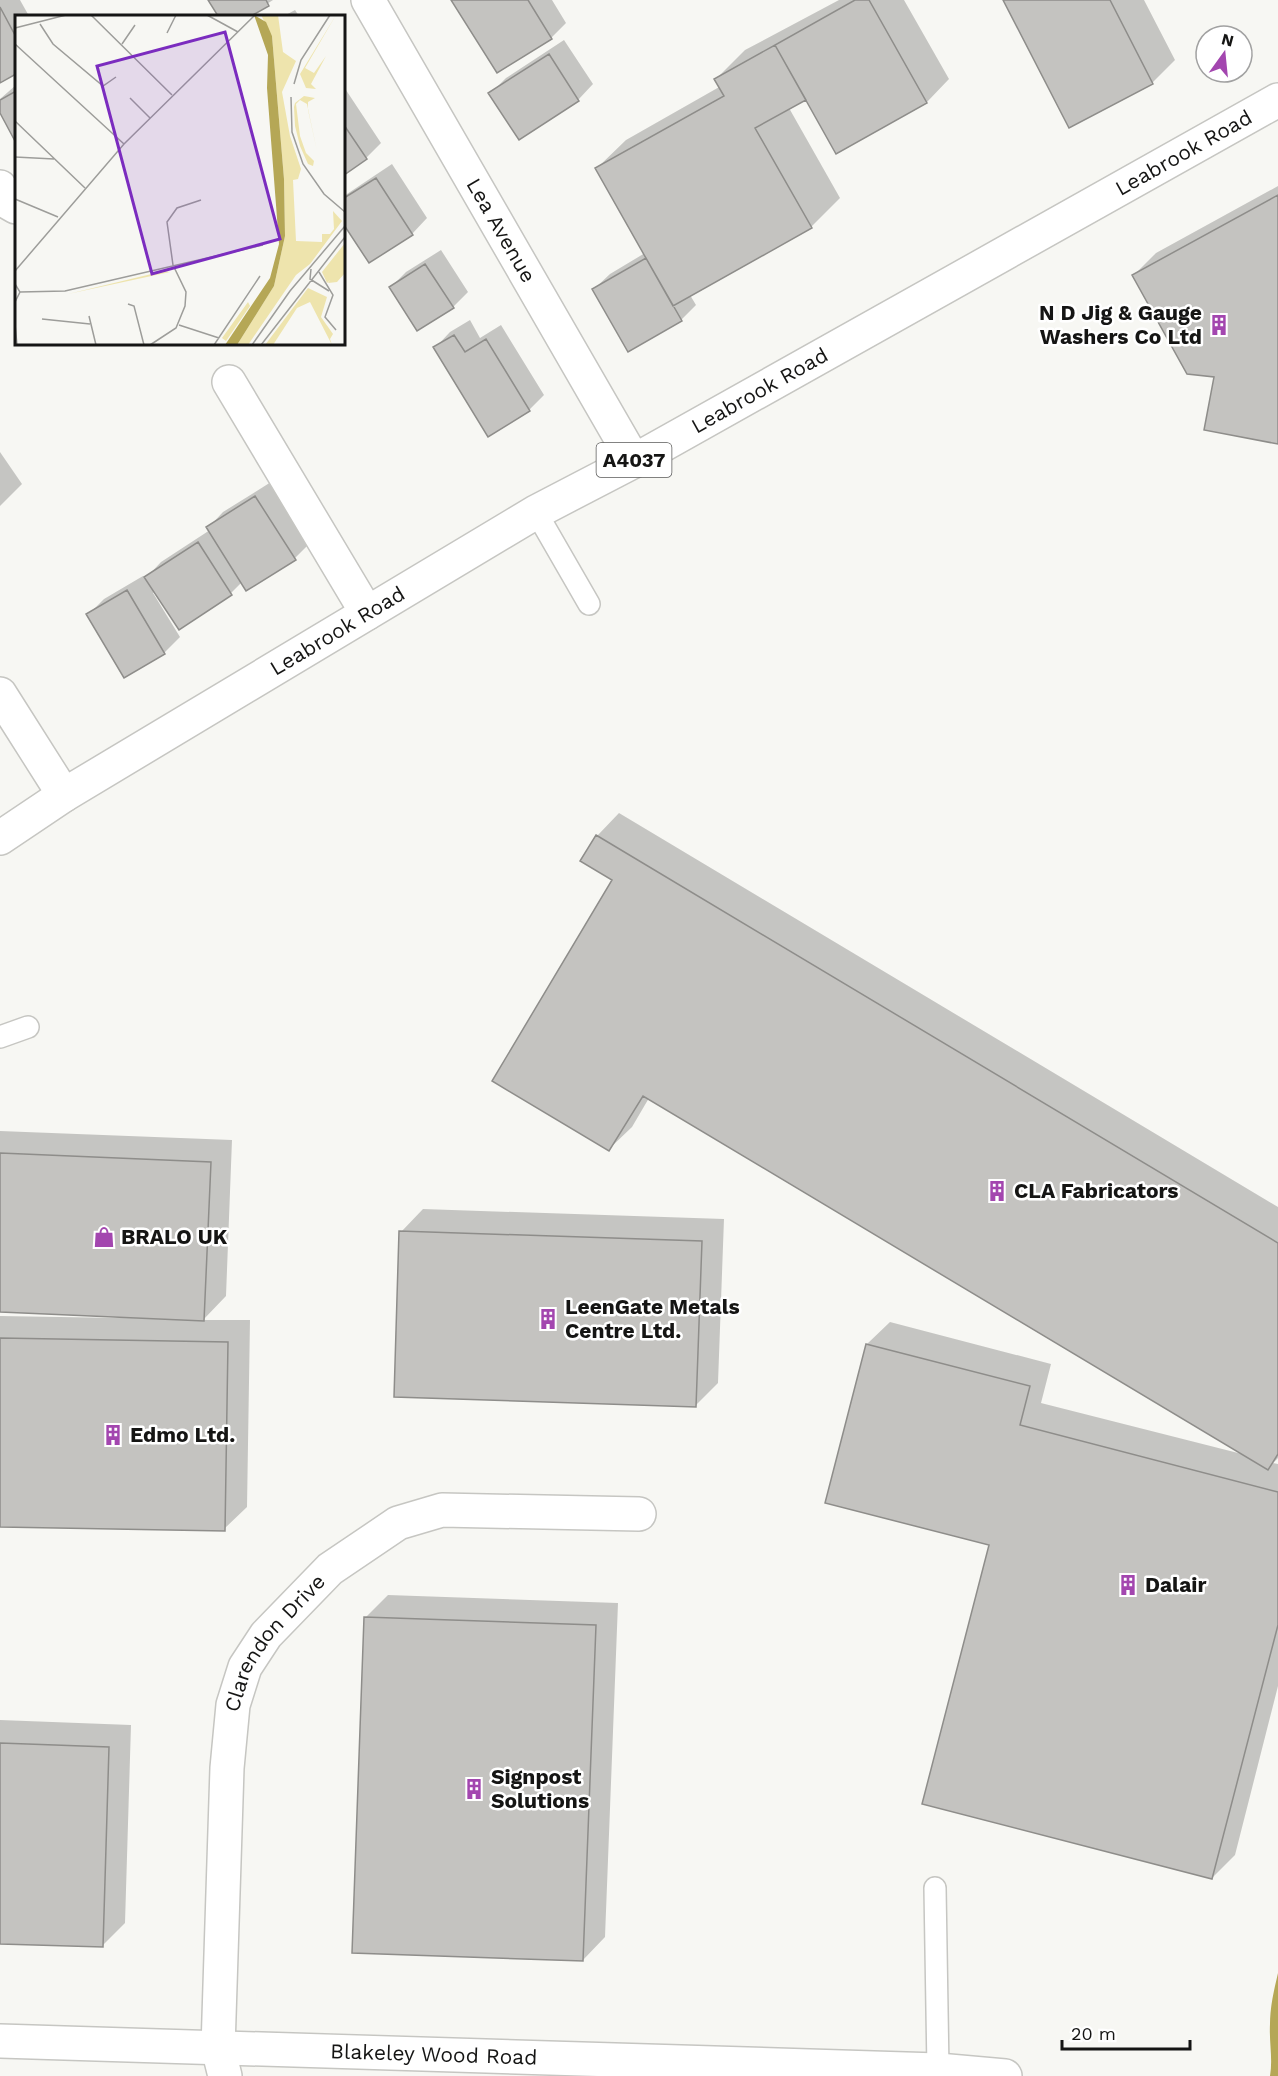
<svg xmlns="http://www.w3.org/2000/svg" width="1278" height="2076" font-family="'Work Sans',sans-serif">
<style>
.water{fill:#b5a756}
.shadow{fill:#0003}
.building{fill:#c4c3c0;stroke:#8e8d8a;stroke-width:1.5}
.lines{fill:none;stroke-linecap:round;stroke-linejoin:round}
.lane-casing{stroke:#c6c6c2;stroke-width:24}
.street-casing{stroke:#c6c6c2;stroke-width:36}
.primary-casing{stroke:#c6c6c2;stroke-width:36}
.lane{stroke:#fff;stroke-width:21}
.street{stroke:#fff;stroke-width:33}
.primary{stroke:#fff;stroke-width:33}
.labels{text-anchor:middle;stroke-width:5;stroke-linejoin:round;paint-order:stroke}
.shield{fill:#fff;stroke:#5b5b5a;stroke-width:1.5}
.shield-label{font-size:20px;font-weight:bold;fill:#151514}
.street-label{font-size:21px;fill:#151514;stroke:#fff}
.poi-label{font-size:21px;font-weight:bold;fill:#151514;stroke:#fff;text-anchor:start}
.inset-road{fill:none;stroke:#9d9d9a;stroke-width:1.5}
.view{fill:#7b2cbf;fill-opacity:0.15;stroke:#7b2cbf;stroke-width:3}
.inset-edge{fill:none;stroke:#151514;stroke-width:3}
</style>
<rect width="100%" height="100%" fill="#f7f7f3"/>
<path class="water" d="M1278,1973V2076H1270C1273,2059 1269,2042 1270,2024C1270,2007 1274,1990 1278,1973Z"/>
<path class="shadow" d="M0,0H20L29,16H16V72L0,81Z
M209,0H273L248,16H219Z
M453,0H552L566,23L551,38Z
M839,0H904L949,79L927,102L837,152L806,98L789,108L840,198L811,227L690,295L696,305L681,320L594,289L610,274L645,253L597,168L626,140L721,86L716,79L745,50Z
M1004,0H1144L1175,60L1152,83Z
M295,10L299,16H284Z
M564,40L593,84L578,100L519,138L490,94L506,78Z
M16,85V140L0,110V99Z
M344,87L381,143L366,158L344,173Z
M392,164L427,218L412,234L369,261L344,222V196Z
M1278,186V442L1216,376L1134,275L1156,253Z
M441,250L468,292L453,307L391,287L406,272Z
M470,320L480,338L501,325L544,395L529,410L435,348L450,332Z
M0,452L22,484L0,506Z
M271,482L310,543L295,558L242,582L231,593L155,591L153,593L180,637L164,653L125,676L88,615L104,599L143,576L145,579L161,562L210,530L208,528L223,512Z
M619,813L1278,1207V1458L1273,1463L1278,1464V1686L1235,1855L1212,1878L990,1544L827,1502L867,1344L890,1322L1051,1364L1041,1403L1246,1455L649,1098L632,1127L609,1149L614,880L597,836Z
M0,1131L232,1140L226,1296L203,1320H250L247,1507L224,1529L0,1526V1316L120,1318V1315L0,1310Z
M423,1209L724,1219L718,1383L695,1406L401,1232Z
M388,1595L618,1603L605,1937L583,1960L366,1617Z
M0,1720L131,1725L125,1923L102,1946L0,1942Z"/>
<path class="building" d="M208,0H266L269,6L251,16H218Z
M451,0H528L552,39L497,73Z
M855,0H869L927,103L836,154L775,45Z
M1003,0H1110L1153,84L1069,128Z
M0,7L16,37V74L0,83Z
M775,45L806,100L755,128L812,228L673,306L595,168L724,96L714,79Z
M549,54L579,101L519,140L488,93Z
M16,91V143L0,113V100Z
M344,125L367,159L344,175Z
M376,178L413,235L369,263L344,225V198Z
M1278,195V444L1204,430L1214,377L1187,374L1132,275Z
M646,258L682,321L628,352L592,289Z
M425,264L454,308L417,331L389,287Z
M454,335L465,352L486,339L530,411L488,437L433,347Z
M255,496L296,560L246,591L206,527Z
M198,542L232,595L179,630L144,577Z
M127,590L165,654L124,678L86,614Z
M596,835L1278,1243V1454L1268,1470L643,1096L609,1151L492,1081L612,880L580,861Z
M0,1153L211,1162L204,1321L0,1312Z
M399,1231L702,1241L696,1407L394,1397Z
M0,1338L228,1342L225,1531L0,1527Z
M866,1344L1030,1386L1020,1425L1278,1492V1625L1212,1879L922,1804L989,1545L825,1503Z
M364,1617L596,1625L583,1961L352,1953Z
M0,1743L109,1747L103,1947L0,1944Z"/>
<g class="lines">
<defs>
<path id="lane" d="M536,512L589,604
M0,1037L28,1027
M935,1888L938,2070"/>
<g id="street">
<path id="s1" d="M368,0L634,461"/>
<path d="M0,187L9,203L16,207"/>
<path d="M229,382L367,613"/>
<path d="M0,694L64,795"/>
<path id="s2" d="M0,2041L938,2070L1005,2076"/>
<path id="s3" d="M225,2076L218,2048L227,1768L233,1705L245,1667L266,1635L330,1569L398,1523L442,1510L639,1514"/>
</g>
<g id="primary">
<path id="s4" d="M0,838L64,795L536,512L634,461L1278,100"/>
</g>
</defs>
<use href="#lane" class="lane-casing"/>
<use href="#street" class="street-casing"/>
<use href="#primary" class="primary-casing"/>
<use href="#lane" class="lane"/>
<use href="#street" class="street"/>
<use href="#primary" class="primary"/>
</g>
<defs>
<symbol id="building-bare" viewBox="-9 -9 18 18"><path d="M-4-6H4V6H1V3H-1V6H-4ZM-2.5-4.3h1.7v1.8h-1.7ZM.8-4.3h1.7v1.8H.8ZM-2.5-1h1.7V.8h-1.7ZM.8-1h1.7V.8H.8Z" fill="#a346af" stroke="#fff" stroke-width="2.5" paint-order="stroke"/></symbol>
<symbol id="shop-bare" viewBox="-9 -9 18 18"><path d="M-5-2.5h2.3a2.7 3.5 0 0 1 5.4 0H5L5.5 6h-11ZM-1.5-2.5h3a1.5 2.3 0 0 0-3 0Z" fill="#a346af" stroke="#fff" stroke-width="2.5" paint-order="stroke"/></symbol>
</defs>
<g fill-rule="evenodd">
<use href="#building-bare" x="1204" y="310" width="30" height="30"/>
<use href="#building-bare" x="982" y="1176" width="30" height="30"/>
<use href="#shop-bare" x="89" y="1222" width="30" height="30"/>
<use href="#building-bare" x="533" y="1304" width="30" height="30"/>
<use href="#building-bare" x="98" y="1420" width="30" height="30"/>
<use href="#building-bare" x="1113" y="1570" width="30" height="30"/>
<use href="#building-bare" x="459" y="1774" width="30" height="30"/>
</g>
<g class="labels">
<rect class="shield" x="596.5" y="443" width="75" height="34" rx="4.5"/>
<g class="shield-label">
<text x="634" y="467">A4037</text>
</g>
<g class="street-label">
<text dy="7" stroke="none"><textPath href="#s4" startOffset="1368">Leabrook Road</textPath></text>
<text dy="7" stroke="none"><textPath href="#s1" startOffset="266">Lea Avenue</textPath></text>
<text dy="7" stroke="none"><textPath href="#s4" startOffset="882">Leabrook Road</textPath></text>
<text dy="7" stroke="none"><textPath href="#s4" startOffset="396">Leabrook Road</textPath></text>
<text dy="7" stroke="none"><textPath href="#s3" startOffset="448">Clarendon Drive</textPath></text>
<text dy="7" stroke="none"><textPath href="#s2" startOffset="434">Blakeley Wood Road</textPath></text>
</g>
<g class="poi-label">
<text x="1202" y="320" text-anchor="end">N D Jig &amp; Gauge<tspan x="1202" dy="24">Washers Co Ltd</tspan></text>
<text x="1014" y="1198">CLA Fabricators</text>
<text x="121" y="1244">BRALO UK</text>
<text x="565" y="1314">LeenGate Metals<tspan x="565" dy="24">Centre Ltd.</tspan></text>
<text x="130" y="1442">Edmo Ltd.</text>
<text x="1145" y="1592">Dalair</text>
<text x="491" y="1784">Signpost<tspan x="491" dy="24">Solutions</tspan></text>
</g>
</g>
<g transform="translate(15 15)">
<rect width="330" height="330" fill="#f7f7f3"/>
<path d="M246,0H263L268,37L281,46L267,77L275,121L286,154L283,164L278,165L281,226L307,227V219H315L319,214L318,196L327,206L295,249L281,260L233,330H222L259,271L270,221L269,164L257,21ZM321,0L290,53L299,58L311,41L296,69L301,74L291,73L285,59ZM289,81L300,83L293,87V95L302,136L292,89L285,85L281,89L285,121L291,138L299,146L298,151L293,149L285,131L280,111L279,92L280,88ZM330,228V258L322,267L313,268L315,265L312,268L307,257ZM149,256L155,257L53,279ZM293,273L312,282L306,302L318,319L315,324L317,330L295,287L282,293L258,330H250ZM233,287L235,291L211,326L207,323Z" fill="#eee4ad"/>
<path d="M239,0L251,7L257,21L269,164L270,221L259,271L222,330H210L255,263L264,229L252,73L253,40Z" fill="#b5a756"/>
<path class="inset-road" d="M76,0L157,80M192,0L223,17M25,9L38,29L88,71L101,62M0,13L51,0M152,18L161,0M0,29L109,129M107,29L120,10M279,69L286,45L315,0M276,82L277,117L288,149L309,179L330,197M115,83L135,103M0,106L70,173M0,142L39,144M0,184L43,202M296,254L295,264L314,276M0,256L109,129L240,0M304,257L318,280L310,302L321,315M0,269L5,277L0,287M5,277L50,276L248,230M113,289L119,291L129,330M74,301L81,330M27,304L75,309M0,309L2,330M164,310L204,323M135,330L161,313L170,291L171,277L158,250L152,207L162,193L186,185M199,330L245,261M237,330L275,276L330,211M246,330L330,222"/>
<path class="view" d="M210,17L265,224L137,259L82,51Z"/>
<rect width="330" height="330" class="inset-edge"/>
</g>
<g transform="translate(1224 54) rotate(15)"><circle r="28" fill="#ffffff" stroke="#a1a1a1" stroke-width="1.5"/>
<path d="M0-4.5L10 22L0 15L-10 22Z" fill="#a346af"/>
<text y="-9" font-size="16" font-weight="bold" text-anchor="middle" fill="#151514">N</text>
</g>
<path d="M1062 2040v9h128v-9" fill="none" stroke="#151514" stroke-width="3"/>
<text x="1071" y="2040" font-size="18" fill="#151514" stroke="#ffffff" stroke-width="4.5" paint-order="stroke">20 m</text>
</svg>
